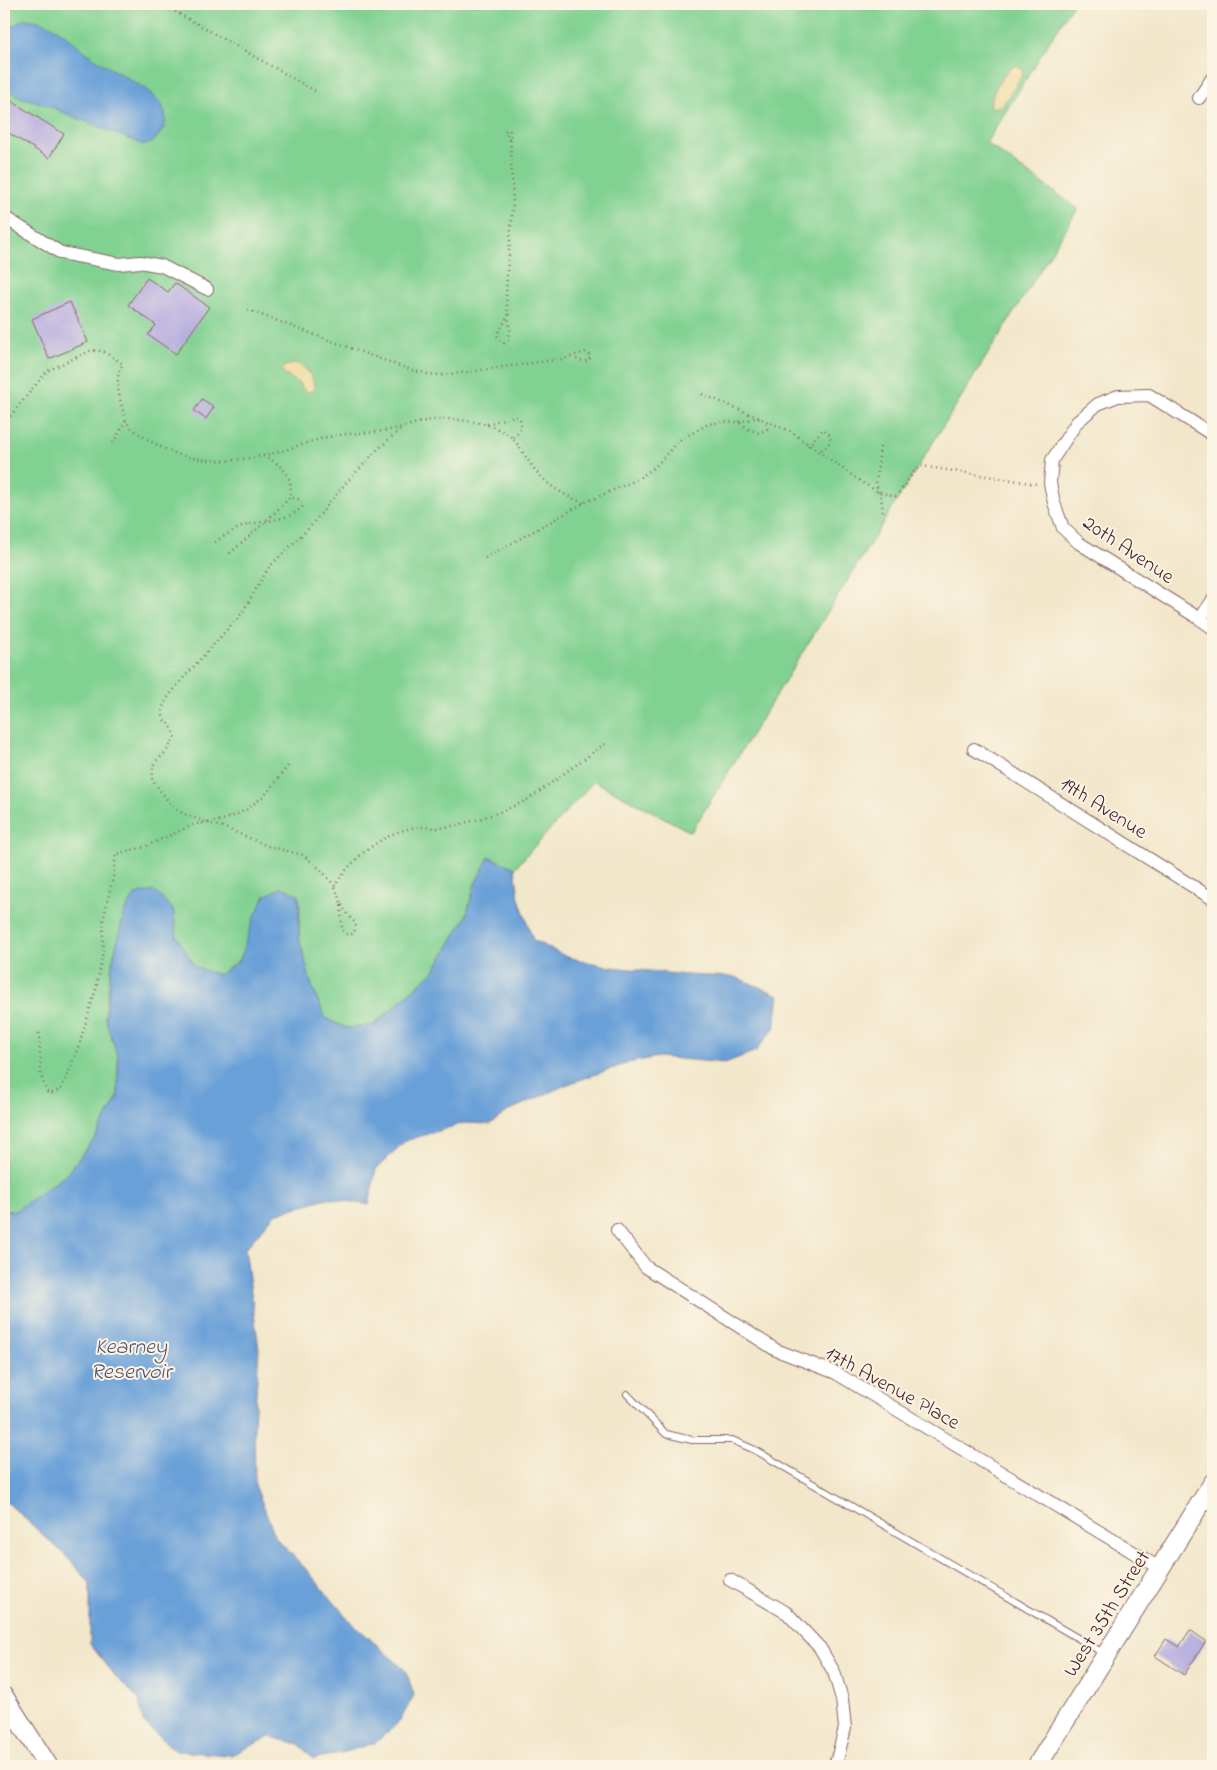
<svg xmlns="http://www.w3.org/2000/svg" width="1217" height="1770" font-family="'Indie Flower',sans-serif">
<style>
.green{fill:#81d192;stroke:#66785e}
.sand{fill:#eeda9e;stroke:#9c7c64}
.water{fill:#6ba0d8;stroke:#5a6082}
.building{fill:#b4acde}
.lines{fill:none;stroke-linecap:round;stroke-linejoin:round}
.lane-casing{stroke:#856563;stroke-width:8}
.street-casing{stroke:#856563;stroke-width:14}
.secondary-casing{stroke:#856563;stroke-width:21}
.path{stroke:#856563;stroke-width:2.5;stroke-dasharray:1 4;stroke-linecap:butt}
.lane{stroke:#fff;stroke-width:6}
.street{stroke:#fff;stroke-width:12}
.secondary{stroke:#fff;stroke-width:19}
.labels{text-anchor:middle;stroke-width:4;stroke-linejoin:round;paint-order:stroke}
.street-label{font-size:21px;fill:#4a1f2b;stroke:#fcf5e5}
.water-label{font-size:22px;font-style:italic;fill:#575370;stroke:#fcf5e5}
</style>
<rect width="100%" height="100%" fill="#fcf5e5"/>
<filter id="ink" filterUnits="userSpaceOnUse"><feTurbulence type="fractalNoise" baseFrequency=".02" numOctaves="2"/><feDisplacementMap in="SourceGraphic" scale="10" xChannelSelector="R" yChannelSelector="G"/><feConvolveMatrix kernelMatrix="1 2 1 2 8 2 1 2 1" color-interpolation-filters="sRGB"/></filter>
<filter id="wash" filterUnits="userSpaceOnUse"><feTurbulence type="fractalNoise" baseFrequency=".0096" numOctaves="4" result="noise"/><feDisplacementMap in="SourceGraphic" scale="20" xChannelSelector="R" yChannelSelector="G"/><feGaussianBlur stdDeviation="1.12" result="paint"/><feColorMatrix in="noise" values="0 0 0 0 0 0 0 0 0 0 0 0 0 0 0 0 0 1.4 0 .05"/><feComposite in="paint" operator="in"/></filter>
<g filter="url(#wash)">
<rect width="100%" height="100%" fill="#f2e7cb"/>
<path class="green" d="M4,4H1073L986,143L1078,209L691,832L594,781L515,868L490,857L475,884L466,917L434,971L374,1025L347,1028L326,1019L312,987L299,939L300,907L299,895L265,896L253,921L240,960L219,975L194,971L177,937L173,909L124,914L112,963L105,1018L118,1057V1097L95,1138L66,1175L15,1211H4Z"/>
<path class="sand" d="M1015,65L1023,70L1022,76L1002,106L993,108L990,104C993,91 1003,72 1015,65Z
M295,363C305,365 314,377 314,388L312,391L308,392L304,390L299,383L282,373L283,367Z"/>
<path class="water" d="M25,19C34,20 43,21 51,26C67,34 79,48 94,58C113,72 138,81 156,98C165,107 170,121 161,132C156,139 153,144 144,145C111,131 77,119 44,104C34,100 20,99 12,92C1,82 3,64 4,51C4,36 10,25 25,19Z
M489,857L515,868L519,898L533,940L567,957L611,967L686,975L735,977L779,995L775,1027L756,1051L725,1063L658,1057L628,1063L568,1084L510,1110L490,1124L464,1123L405,1141L376,1169L369,1205L327,1198L275,1214L245,1249L259,1349L254,1423L255,1485L276,1538L306,1569L350,1621L406,1671L414,1695L400,1721L375,1743L345,1752L313,1759L299,1744L270,1737L231,1755L176,1751L143,1722L139,1699L117,1678L90,1644V1583L65,1555L8,1503H4V1211H15L66,1175L95,1138L118,1097V1057L105,1018L112,963L124,913L135,895L154,891L173,909L177,937L195,967L219,975L240,960L253,920L265,896L282,887L299,895V939L312,987L326,1019L347,1028L374,1025L434,971L466,917L475,884Z"/>
<g id="blocks">
<path class="building" d="M8,99L64,134L49,158L4,130V106Z
M147,278L168,292L175,283L209,307L176,354L148,335L156,325L128,305Z
M70,302L88,342L49,359L32,319Z
M202,399L214,407L206,419L194,411Z
M1190,1630L1206,1641L1184,1675L1155,1656L1166,1639L1179,1647Z"/>
</g>
</g>
<g filter="url(#ink)">
<use href="#blocks" fill-opacity="0" stroke="#856563" stroke-width="1"/>
<g class="lines">
<defs>
<path id="lane" d="M627,1394L666,1434L692,1440H732L755,1450L1105,1654"/>
<path id="street" d="M1199,98L1213,77
M4,217L61,253L119,264L140,262L162,266L207,289
M1213,435L1149,395L1118,396L1098,404L1077,422L1052,460L1050,483L1054,503L1063,528L1079,543L1200,619L1213,600
M1200,619L1213,628
M974,749L1213,899
M617,1230L646,1267L776,1350L836,1373L1161,1569
M730,1580L787,1613L820,1648L834,1672L842,1699L845,1728L837,1760L833,1766"/>
<path id="secondary" d="M4,1697L48,1766
M1037,1766L1213,1483"/>
</defs>
<use href="#lane" class="lane-casing"/>
<use href="#street" class="street-casing"/>
<use href="#secondary" class="secondary-casing"/>
<path class="path" d="M162,4L317,92
M248,310L372,356L411,370L428,374L441,375L468,372L561,359C570,358 578,353 587,352L591,357L588,361H580L573,357
M509,314L497,335L499,340L504,343L508,340L510,330L506,297L507,274L513,204L510,130L505,131L510,141
M702,394L790,431L860,481L878,492L895,496C906,488 911,470 922,466L1037,484
M739,422L755,418L760,419
M4,424L47,371L92,350L103,351L123,364C113,378 120,399 124,415C127,428 137,432 147,439C188,466 232,464 278,452C297,447 314,439 333,436C353,432 373,434 393,429C418,424 433,416 460,420C475,422 491,424 504,432C516,439 522,452 530,463C544,484 561,494 584,503
M487,424L514,416L520,419C523,428 519,432 513,438
M113,443L126,421
M808,446L823,429L829,434L831,440L828,445L819,452
M880,447L876,484L882,502L883,515
M263,456C281,463 296,478 289,498
M215,542C225,535 235,529 247,525C264,520 291,521 303,506L301,501L297,498H289C271,518 249,536 228,555
M485,558L584,503L638,479L656,466L678,441L708,424L723,422H739L749,429L759,433L767,429L765,420
M288,766L264,796L246,810L226,819L208,823L184,814L172,806L152,780L154,763L165,753L175,738L172,728L164,720L162,709L166,700L179,683L242,613L269,567L309,528L345,484L377,450L403,427
M335,887L341,903L342,930L346,934H353C359,924 354,922 348,915C345,911 343,907 341,903
M39,1033L41,1075L47,1092L52,1093L61,1089L68,1074L80,1042L96,989L103,951V921L113,877L116,854L144,847L195,824L208,823L223,827L268,846L303,855L320,869L335,886C350,860 381,834 412,828C423,825 435,830 446,827C474,822 503,812 529,799L606,743"/>
<use href="#lane" class="lane"/>
<use href="#street" class="street"/>
<use href="#secondary" class="secondary"/>
</g>
</g>
<g class="labels">
<g class="street-label">
<text transform="translate(1129 549) rotate(34)" y="7">20th Avenue</text>
<text transform="translate(1104 807) rotate(32)" y="7">19th Avenue</text>
<text transform="translate(893 1387) rotate(29)" y="7">17th Avenue Place</text>
<text transform="translate(1106 1613) rotate(-58)" y="7">West 35th Street</text>
</g>
<g class="water-label">
<text x="131" y="1353">Kearney<tspan x="131" dy="25">Reservoir</tspan></text>
</g>
</g>
<rect width="1217" height="1770" fill="none" stroke="#fcf5e5" stroke-width="20"/>
</svg>
